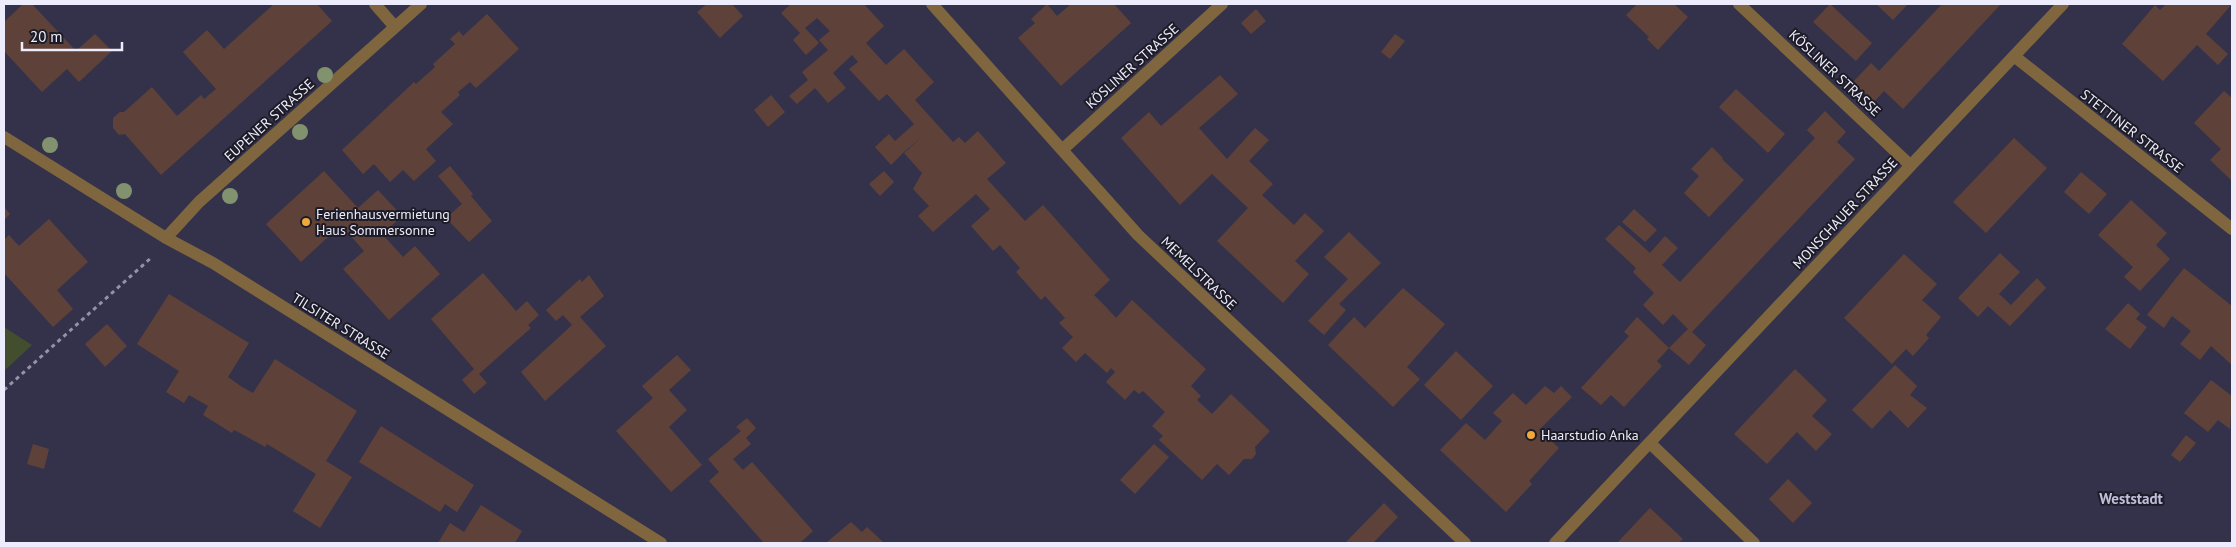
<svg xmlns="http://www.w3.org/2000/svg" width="2236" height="547" font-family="'PT Sans',sans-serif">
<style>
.green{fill:#434e2e}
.building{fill:#5e4239}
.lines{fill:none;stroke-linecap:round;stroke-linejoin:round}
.path{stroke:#9493a6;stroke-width:3;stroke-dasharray:4 4;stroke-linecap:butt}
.minor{stroke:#7f663e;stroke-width:12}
.tree{fill:#82926e}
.poi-dot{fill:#eea83c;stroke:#1c1b26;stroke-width:2}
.labels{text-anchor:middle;stroke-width:4;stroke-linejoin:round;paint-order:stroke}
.street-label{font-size:14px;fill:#edecfc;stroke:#1c1b26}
.poi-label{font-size:14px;fill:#edecfc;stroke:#1c1b26;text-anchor:start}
.neighbourhood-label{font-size:15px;font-weight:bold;fill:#c0bedc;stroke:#1c1b26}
</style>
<rect width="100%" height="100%" fill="#34324a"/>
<path class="green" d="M4,327L32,345L4,371Z"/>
<path class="building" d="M23,4H32L76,51L95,34L112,51L79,82L67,69L42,92L4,51V22Z
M274,4H317L332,21L161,175L125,134L119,135L113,128V118L120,112H124L152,87L177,116L201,95L204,99L216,89L183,52L207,30L224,49Z
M707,4H732L743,16L720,38L697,12Z
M791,4H864L884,26L866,43L886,65L904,49L934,82L915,100L953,142L959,137L965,143L978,131L1006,163L987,179L1025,221L1043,205L1110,280L1094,295L1105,306L1116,318L1132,300L1206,369L1191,386L1201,396L1197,400L1212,414L1231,394L1270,431L1255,447L1256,454L1252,459H1244L1229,475L1217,464L1202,480L1159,440L1163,436L1152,426L1165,412L1143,391L1139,394L1134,390L1125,400L1106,382L1115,372L1111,368L1107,373L1085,353L1076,362L1062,348L1073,337L1059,323L1065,318L1045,296L1041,300L1016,272L1020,268L1000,245L993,251L971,226L990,209L976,194L933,232L918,216L929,206L913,189L922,173L904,153L924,135L904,152L891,165L875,147L889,134L895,141L914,124L887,94L879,101L849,69L858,62L852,55L833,73L846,88L828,103L815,88L797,104L789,96L808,80L802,72L828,50L819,40L830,31L817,18L805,28L819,43L806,55L793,40L800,33L781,13Z
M1047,4L1057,16L1071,4H1114L1131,23L1061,86L1018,38L1035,23L1031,19Z
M1634,4H1674L1688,17L1658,50L1647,39L1649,37L1626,15L1636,5Z
M1830,4L1872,43L1856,61L1813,22Z
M1876,4H1908L1893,20Z
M1942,4H2001L1903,109L1884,91L1874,102L1853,82L1871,63L1879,71Z
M2166,4H2232L2206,34L2228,54L2218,65L2197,45L2163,81L2122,44L2155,5L2160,10Z
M1256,9L1266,21L1251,34L1241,23Z
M487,14L519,49L476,88L470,82L458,92L460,95L441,112L453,124L426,149L436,161L414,181L403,170L390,182L374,164L363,174L342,150L414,82L416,84L435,67L433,64L455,44L450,39L459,31L463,36Z
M1395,34L1405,41L1390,59L1381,52Z
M1220,75L1238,94L1199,128L1227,159L1255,128L1269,140L1249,161L1273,184L1262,195L1294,225L1305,213L1324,231L1295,261L1309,274L1283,303L1217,241L1248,208L1212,174L1180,205L1121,138L1149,112L1161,126Z
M1736,89L1785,134L1768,153L1719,107Z
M2224,91L2232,98V181L2210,160L2221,149L2194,123Z
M771,95L785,112L768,127L754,110Z
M1825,111L1846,132L1837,142L1855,159L1692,332L1706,345L1689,365L1669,348L1688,329L1673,314L1663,325L1643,305L1654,293L1633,272L1636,268L1605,239L1619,225L1650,253L1665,236L1678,248L1662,265L1680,282L1815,138L1807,130Z
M2014,138L2047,168L1986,233L1953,202Z
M1712,147L1723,158L1722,159L1744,180L1709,217L1684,193L1699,176L1691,169Z
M450,166L473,194L471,196L492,221L469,242L446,218L462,204L438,176Z
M324,171L358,208L378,190L402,216L386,231L388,233L384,236L403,257L415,246L440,274L389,320L343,269L364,251L341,225L301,262L266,224Z
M884,171L894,182L880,196L869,184Z
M2081,172L2107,194L2089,214L2064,192Z
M2131,200L2167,233L2156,245L2170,259L2140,291L2124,277L2133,267L2098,235Z
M4,207L10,214L4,220Z
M1634,209L1657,230L1645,242L1622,222Z
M49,219L88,262L57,290L73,309L53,327L4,273V240L9,235L19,246Z
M1349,232L1381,263L1339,304L1346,310L1324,335L1308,321L1348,279L1324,257Z
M2000,253L2020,272L1999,294L2011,305L2037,278L2046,288L2010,326L1988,306L1978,317L1958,298Z
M1904,254L1937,284L1922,300L1941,317L1926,335L1929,338L1913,356L1906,349L1892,364L1844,318Z
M2184,268L2232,306V365L2211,346L2200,360L2180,344L2191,331L2172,316L2164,328L2147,315Z
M483,273L516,311L527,301L539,315L528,325L531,328L479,374L487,383L474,394L462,380L474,369L431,319Z
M589,275L604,296L580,317L606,346L545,401L521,372L572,325L563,315L556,321L546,310L580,279L582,282Z
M1403,288L1445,324L1407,367L1420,379L1393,407L1328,345L1354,317L1365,328Z
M169,294L249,343L228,377L242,387L253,393L275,359L357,411L326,461L352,477L320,528L293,511L316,474L267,444L265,447L240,433L234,430L232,433L219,425L203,415L208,406L189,395L184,403L166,392L179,371L137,344Z
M2128,303L2140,314L2136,319L2147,327L2130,349L2105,329Z
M1637,317L1669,348L1657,361L1662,366L1624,407L1611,395L1601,405L1581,388L1629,336L1624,332Z
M107,324L127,346L105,367L85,344Z
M1456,351L1493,386L1461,420L1424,385Z
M677,355L691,370L669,390L687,410L669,427L702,465L671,492L616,431L653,398L642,386Z
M1895,365L1917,386L1910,395L1927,408L1908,428L1890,410L1872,429L1852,410Z
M1795,369L1827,400L1812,416L1832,434L1816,451L1797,432L1767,464L1734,434Z
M2211,380L2232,396L2230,429L2218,420L2208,432L2184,413Z
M1545,386L1554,393L1561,386L1572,397L1539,430L1559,448L1529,481L1532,484L1506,512L1440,450L1466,423L1485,440L1502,421L1493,413L1513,393L1526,405Z
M747,418L756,428L746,438L751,444L733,459L743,470L752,462L813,531L800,543H764L709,481L719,472L708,459L741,431L736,427Z
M381,426L474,485L457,512L445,504L440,512L359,462Z
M2186,435L2196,443L2180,462L2171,455Z
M33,444L49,449L44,469L27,464Z
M1154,444L1169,457L1135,494L1120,480Z
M1788,479L1812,503L1793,523L1769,499Z
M1384,503L1398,517L1373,543H1345Z
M481,505L522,531L515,543H438L450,523L464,532Z
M1650,508L1683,539L1678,543H1617Z
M851,522L862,532L867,527L884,543L827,542Z"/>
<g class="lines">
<path class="path" d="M4,390L152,257"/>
<path class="minor" d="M375,4L395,27
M932,4L1138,235L1465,543
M1739,4L1910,165
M2014,56L2232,229
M4,137L166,238L213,263L661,543
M1062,150L1222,4
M166,238L199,202L421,4
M1650,443L1754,543
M1555,543L2063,4"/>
</g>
<g class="tree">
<circle cx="325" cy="75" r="8"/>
<circle cx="300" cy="132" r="8"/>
<circle cx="50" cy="145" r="8"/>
<circle cx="124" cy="191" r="8"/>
<circle cx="230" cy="196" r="8"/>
</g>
<g class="poi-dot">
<circle cx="306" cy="222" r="5"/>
<circle cx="1531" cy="435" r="5"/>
</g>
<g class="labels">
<g class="street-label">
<text transform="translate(1132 66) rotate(-42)" y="5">KÖSLINER STRASSE</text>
<text transform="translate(1835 73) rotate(43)" y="5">KÖSLINER STRASSE</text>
<text transform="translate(269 120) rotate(-42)" y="5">EUPENER STRASSE</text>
<text transform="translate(2132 131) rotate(38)" y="5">STETTINER STRASSE</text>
<text transform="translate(1845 213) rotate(-47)" y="5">MONSCHAUER STRASSE</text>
<text transform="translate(1199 273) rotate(44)" y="5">MEMELSTRASSE</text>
<text transform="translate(341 326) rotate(32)" y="5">TILSITER STRASSE</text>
</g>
<g class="poi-label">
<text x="316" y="219">Ferienhausvermietung<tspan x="316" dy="16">Haus Sommersonne</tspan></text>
<text x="1541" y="440">Haarstudio Anka</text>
</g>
<g class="neighbourhood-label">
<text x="2131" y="504">Weststadt</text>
</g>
</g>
<rect width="2236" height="547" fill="none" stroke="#edecfc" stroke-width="10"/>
<path d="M22 42v8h100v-8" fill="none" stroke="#edecfc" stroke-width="2.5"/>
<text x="30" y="42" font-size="15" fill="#edecfc" stroke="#1c1b26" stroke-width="4" paint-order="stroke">20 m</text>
</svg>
